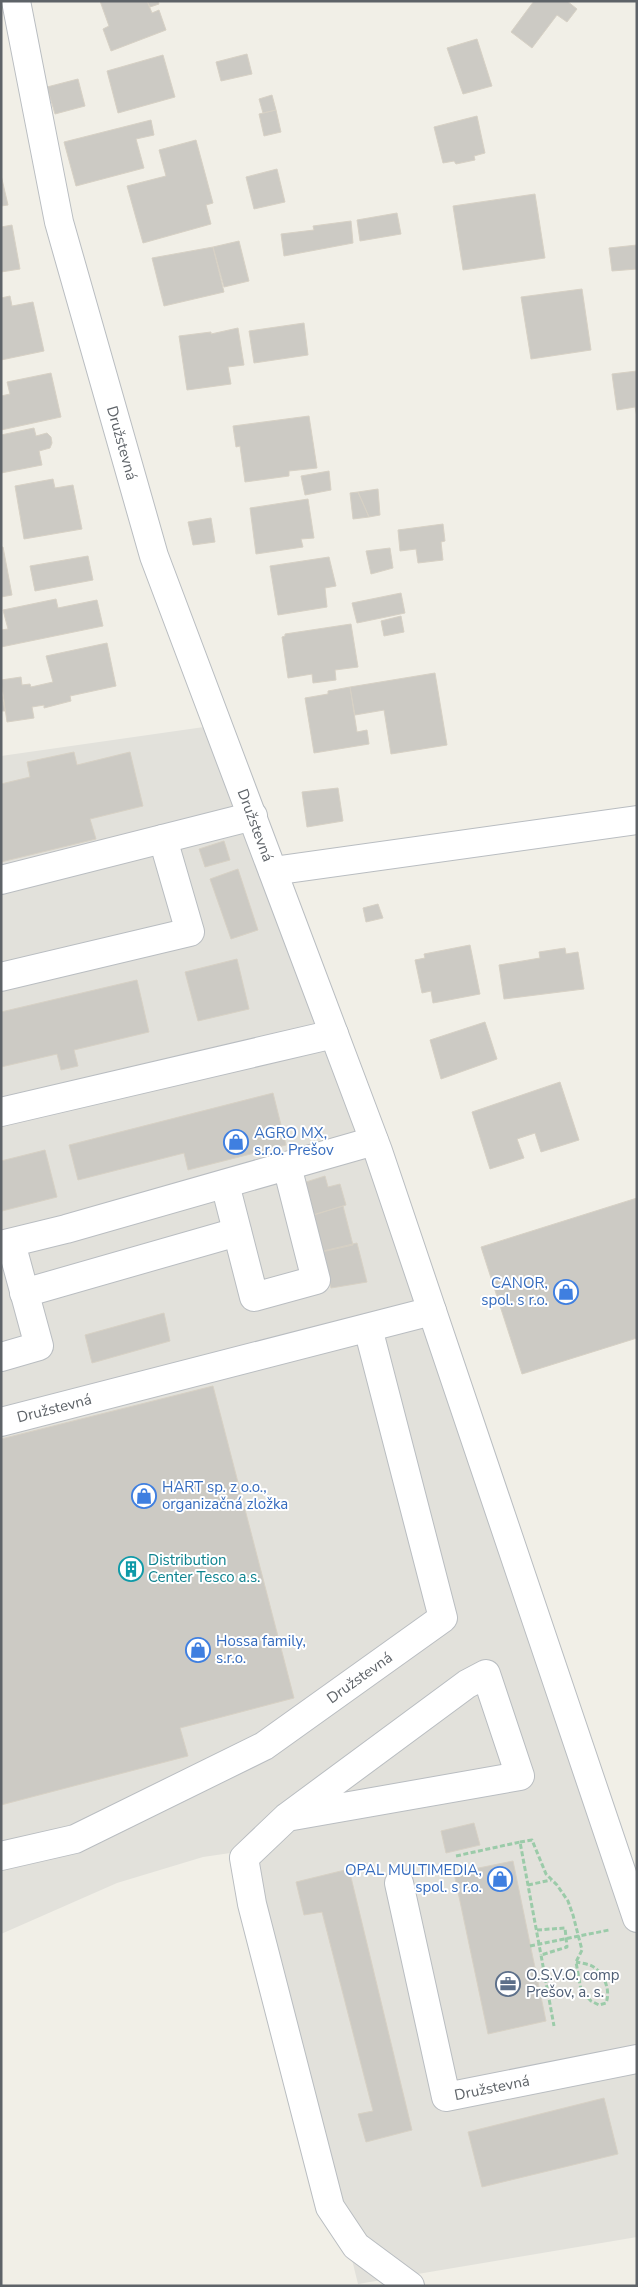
<svg xmlns="http://www.w3.org/2000/svg" width="638" height="2287" font-family="'Nunito Sans',sans-serif">
<style>
.industrial{fill:#e2e1db}
.building{fill:#cccac4;stroke:#d7d1c5}
.lines{fill:none;stroke-linecap:round;stroke-linejoin:round}
.minor-casing{stroke:#b9bdc1;stroke-width:30}
.path{stroke:#9bcba9;stroke-width:3;stroke-dasharray:5 2.5;stroke-linecap:butt}
.minor{stroke:#fff;stroke-width:28}
.labels{text-anchor:middle;stroke-width:4;stroke-linejoin:round;paint-order:stroke}
.street-label{font-size:15px;fill:#5e6368;stroke:#fff}
.shop-label{font-size:15px;fill:#366cbe;stroke:#fff;text-anchor:start}
.culture-label{font-size:15px;fill:#0d838f;stroke:#fff;text-anchor:start}
.service-label{font-size:15px;fill:#4e5e75;stroke:#fff;text-anchor:start}
</style>
<rect width="100%" height="100%" fill="#f1efe7"/>
<path class="industrial" d="M218,725L637,1919V2237L358,2284L251,1850L203,1857L117,1883L1,1934V756Z"/>
<path class="building" d="M100,1H147L152,13L159,10L166,30L111,51L103,29L109,26Z
M147,1H158L159,4L150,7Z
M534,1H567L577,9L567,22L557,15L532,48L511,32Z
M477,39L492,86L463,94L447,48Z
M247,54L252,74L221,81L216,62Z
M163,55L175,97L118,113L107,71Z
M78,79L85,106L55,114L47,87Z
M272,95L276,110L263,113L259,99Z
M276,110L281,132L264,136L259,114Z
M477,116L485,153L474,156L475,160L456,164L454,161L443,163L434,127Z
M151,120L154,135L136,139L144,168L76,186L64,142Z
M196,140L213,203L206,205L211,224L143,243L127,186L166,176L159,150Z
M277,169L285,202L254,209L246,177Z
M1,175L8,205L1,206Z
M535,194L545,258L463,270L453,206Z
M397,213L401,234L360,241L357,220Z
M351,221L353,243L284,256L281,234L314,230L313,226Z
M12,225L20,269L1,272V227Z
M239,241L249,281L224,287L213,247Z
M637,245V269L612,271L609,248Z
M213,247L224,292L164,306L152,258Z
M582,289L591,350L531,359L521,297Z
M10,296L12,306L33,302L44,351L1,360V298Z
M304,323L308,355L254,363L249,331Z
M238,328L244,365L228,367L231,384L187,390L179,336L211,332V334Z
M637,371V417L635,407L617,410L612,374Z
M51,373L61,417L1,430V396L10,394L7,382Z
M309,416L317,468L289,471V476L245,482L240,446L236,447L233,426Z
M34,428L36,436L47,433L51,437L52,443L50,448L39,451L42,465L1,473V435Z
M329,471L331,490L305,495L301,476Z
M53,479L55,488L73,485L82,529L24,539L15,486Z
M378,489L380,515L369,517L358,492Z
M358,492L369,517L353,519L350,493Z
M308,499L314,538L301,539L303,547L256,554L250,508Z
M211,518L215,542L193,545L188,522Z
M443,524L445,541L441,542L443,560L418,563L416,549L400,551L398,530Z
M1,547H3L12,595L1,597Z
M390,548L393,568L371,574L366,551Z
M88,556L93,580L35,591L30,566Z
M329,557L336,586L325,588L327,607L278,615L270,566Z
M401,593L405,613L357,623L352,603Z
M56,599L58,608L97,600L103,626L1,647V630L8,629L3,610Z
M401,616L404,632L384,636L381,621Z
M351,624L358,667L335,670L336,680L313,683L312,674L288,678L282,637L285,636V634Z
M107,643L116,686L70,696L71,701L44,708V705L32,707L34,718L7,722L1,680L21,677L22,685L30,684L31,687L53,682L46,656Z
M435,673L447,745L391,754L384,710L355,715L350,687Z
M350,687L357,732L367,730L369,744L314,753L305,698L328,694V691Z
M1,690L5,711H1Z
M74,752L77,765L130,752L143,806L90,819L96,839L1,862V784L30,777L27,762Z
M338,788L343,821L307,827L302,792Z
M224,841L230,860L205,867L199,849Z
M238,869L258,930L231,939L210,879Z
M378,904L383,918L366,922L363,908Z
M470,945L480,994L433,1003L431,991L422,993L415,960L425,958L424,954Z
M565,948L566,954L578,952L584,989L504,999L499,965L540,958L539,952Z
M237,959L249,1009L198,1021L185,972Z
M137,980L149,1032L74,1050L78,1066L61,1070L57,1054L1,1067V1012Z
M485,1022L497,1059L441,1079L430,1040Z
M560,1082L579,1140L541,1152L535,1133L517,1139L524,1158L490,1169L472,1112Z
M273,1093L286,1145L188,1170L184,1153L78,1180L69,1145Z
M45,1150L57,1197L2,1211L1,1161Z
M325,1176L328,1187L340,1184L346,1205L314,1215L306,1182Z
M637,1198V1338L522,1374L481,1247Z
M343,1206L353,1245L317,1253L309,1216Z
M357,1243L367,1282L331,1288L323,1251Z
M164,1313L170,1341L92,1363L85,1335Z
M213,1386L294,1698L180,1728L188,1756L1,1805V1439Z
M474,1823L480,1845L446,1853L441,1831Z
M513,1861L546,2021L488,2034L454,1873Z
M349,1869L412,2130L366,2142L358,2114L373,2111L322,1912L304,1915L296,1882Z
M604,2098L618,2154L482,2187L468,2132Z"/>
<g class="lines">
<defs>
<g id="minor">
<path id="s1" d="M16,1L59,222L154,556L378,1151L637,1918"/>
<path d="M273,871L637,820"/>
<path d="M1,880L253,816"/>
<path d="M1,977L190,932L163,839"/>
<path d="M1,1112L334,1034"/>
<path d="M225,1184L254,1297L316,1280L287,1166"/>
<path d="M1,1245L66,1229L374,1141"/>
<path d="M24,1293L237,1232"/>
<path d="M1,1357L39,1346L11,1243"/>
<path id="s2" d="M1,1422L432,1311"/>
<path d="M287,1817L520,1776L486,1674L467,1684L287,1817L244,1858L252,1904L330,2207L356,2246L410,2286"/>
<path id="s3" d="M1,1856L75,1839L264,1746L443,1618L368,1328"/>
<path id="s4" d="M399,1883L446,2097L637,2059"/>
</g>
</defs>
<use href="#minor" class="minor-casing"/>
<path class="path" d="M520,1842L532,1840L546,1874L557,1885L568,1901L573,1915L582,1950L576,1962L581,1990L591,2001L599,2005L606,2003C611,1990 604,1973 592,1966C588,1964 581,1963 576,1962
M456,1856L520,1842L541,1955
M528,1885L551,1880
M537,1930L565,1928L567,1947L541,1955L554,2026
M530,1946L609,1930"/>
<use href="#minor" class="minor"/>
</g>
<defs>
<symbol id="shop-ring" viewBox="-11 -11 22 22"><circle r="9.5" fill="#fff" stroke="#3f7fe0" stroke-width="1.5"/><path d="M-5-2.5h2.3a2.7 3.5 0 0 1 5.4 0H5L5.5 6h-11ZM-1.5-2.5h3a1.5 2.3 0 0 0-3 0Z" fill="#3f7fe0"/></symbol>
<symbol id="building-ring" viewBox="-11 -11 22 22"><circle r="9.5" fill="#fff" stroke="#0f9aa8" stroke-width="1.5"/><path d="M-4-6H4V6H1V3H-1V6H-4ZM-2.5-4.3h1.7v1.8h-1.7ZM.8-4.3h1.7v1.8H.8ZM-2.5-1h1.7V.8h-1.7ZM.8-1h1.7V.8H.8Z" fill="#0f9aa8"/></symbol>
<symbol id="office-ring" viewBox="-11 -11 22 22"><circle r="9.5" fill="#fff" stroke="#5c6f8a" stroke-width="1.5"/><path d="M-6-3h4V-5.5h4V-3h4V5H-6ZM-1-4.5V-3h2v-1.5ZM-6 0V1H6V0Z" fill="#5c6f8a"/></symbol>
</defs>
<g fill-rule="evenodd">
<use href="#shop-ring" x="222" y="1128" width="28" height="28"/>
<use href="#shop-ring" x="552" y="1278" width="28" height="28"/>
<use href="#shop-ring" x="130" y="1482" width="28" height="28"/>
<use href="#building-ring" x="117" y="1555" width="28" height="28"/>
<use href="#shop-ring" x="184" y="1636" width="28" height="28"/>
<use href="#shop-ring" x="486" y="1865" width="28" height="28"/>
<use href="#office-ring" x="494" y="1970" width="28" height="28"/>
</g>
<g class="labels">
<g class="street-label">
<text dy="5" stroke="none"><textPath href="#s1" startOffset="455">Družstevná</textPath></text>
<text dy="5" stroke="none"><textPath href="#s1" startOffset="860">Družstevná</textPath></text>
<text dy="5" stroke="none"><textPath href="#s2" startOffset="55">Družstevná</textPath></text>
<text dy="5" stroke="none"><textPath href="#s3" startOffset="404">Družstevná</textPath></text>
<text dy="5" stroke="none"><textPath href="#s4" startOffset="266">Družstevná</textPath></text>
</g>
<g class="shop-label">
<text x="254" y="1138">AGRO MX,<tspan x="254" dy="17">s.r.o. Prešov</tspan></text>
<text x="548" y="1288" text-anchor="end">CANOR,<tspan x="548" dy="17">spol. s r.o.</tspan></text>
<text x="162" y="1492">HART sp. z o.o.,<tspan x="162" dy="17">organizačná zložka</tspan></text>
<text x="216" y="1646">Hossa family,<tspan x="216" dy="17">s.r.o.</tspan></text>
<text x="482" y="1875" text-anchor="end">OPAL MULTIMEDIA,<tspan x="482" dy="17">spol. s r.o.</tspan></text>
</g>
<g class="culture-label">
<text x="148" y="1565">Distribution<tspan x="148" dy="17">Center Tesco a.s.</tspan></text>
</g>
<g class="service-label">
<text x="526" y="1980">O.S.V.O. comp<tspan x="526" dy="17">Prešov, a. s.</tspan></text>
</g>
</g>
<rect width="638" height="2287" fill="none" stroke="#5e6368" stroke-width="5"/>
</svg>
